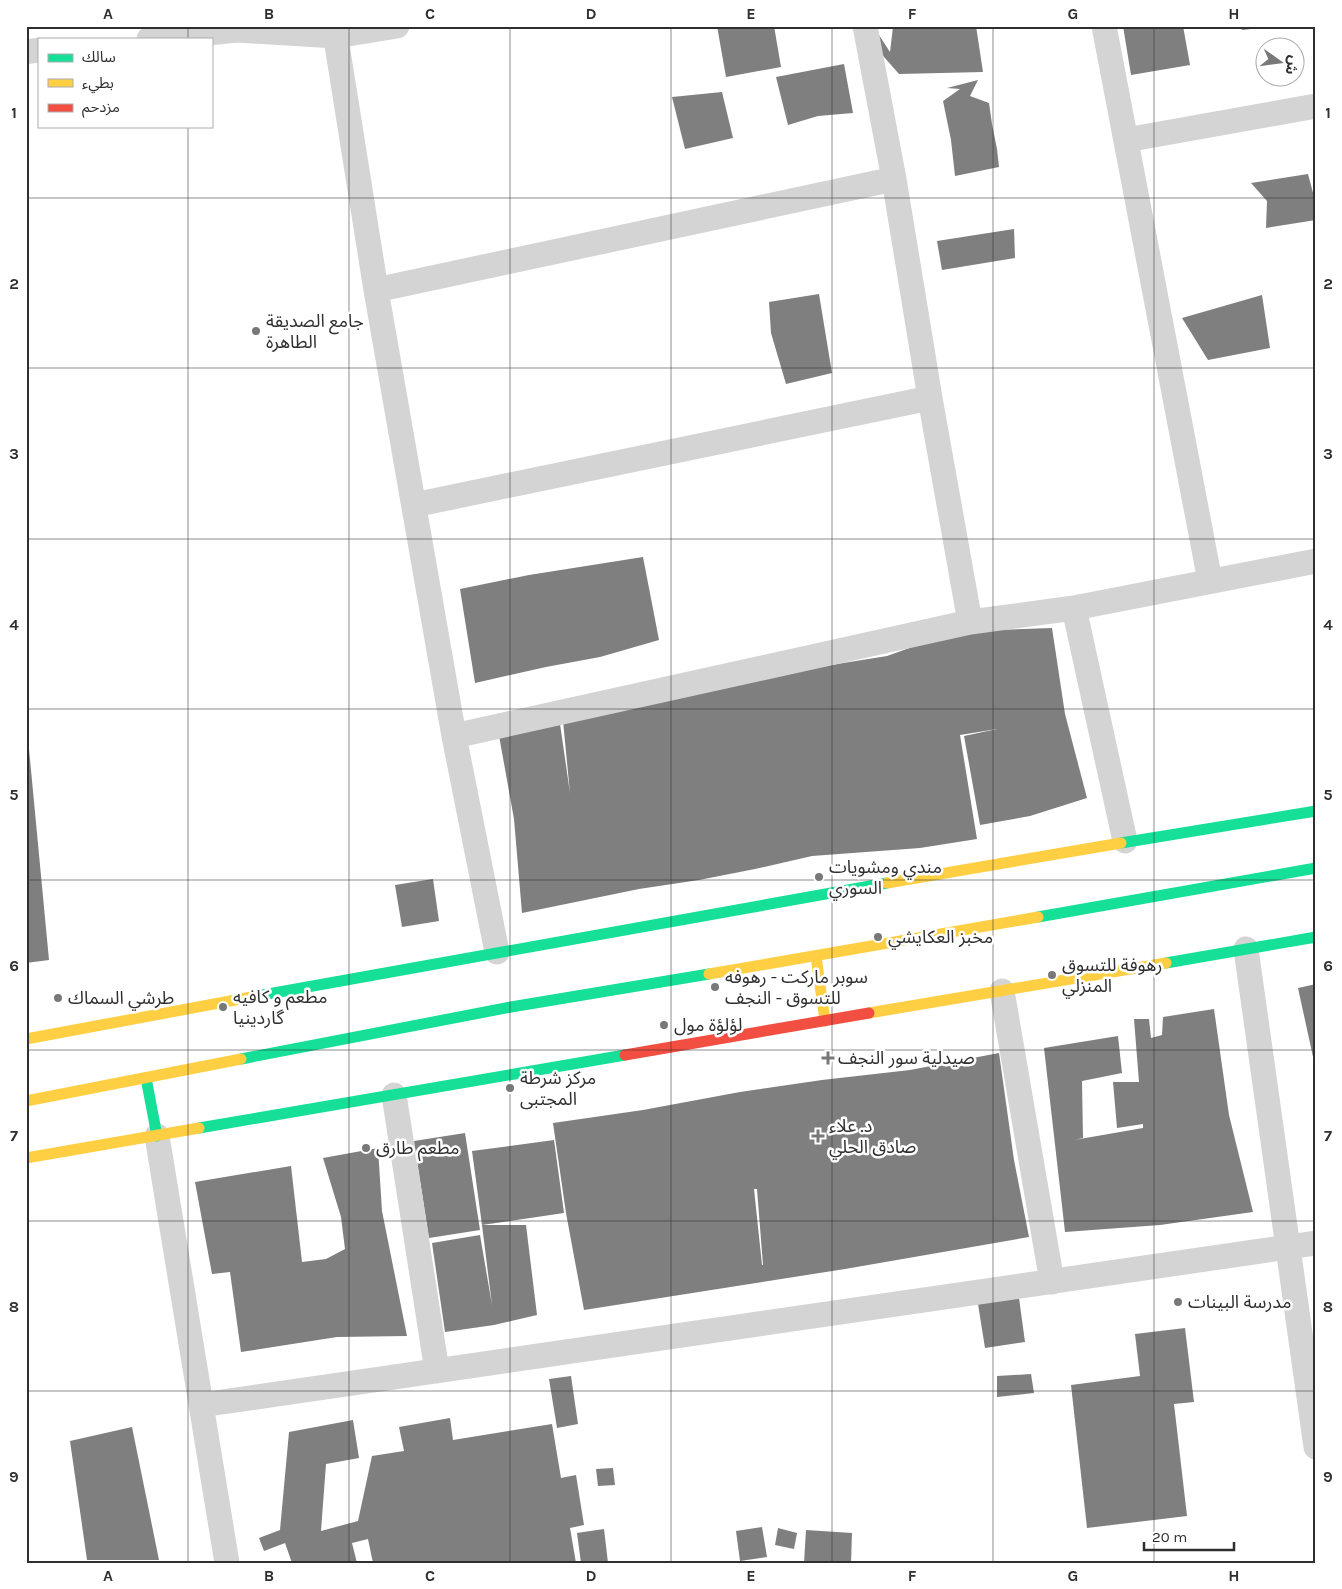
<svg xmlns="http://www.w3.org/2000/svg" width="1342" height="1589" font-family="Karla,'Noto Sans Arabic',sans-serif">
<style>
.building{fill:#7f7f7f;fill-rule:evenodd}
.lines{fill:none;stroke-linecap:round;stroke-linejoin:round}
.street{stroke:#d4d4d4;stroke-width:25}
.fast{stroke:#16e098;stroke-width:11}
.slow{stroke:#ffcf43;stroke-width:11}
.jam{stroke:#f24e42;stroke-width:11}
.grid{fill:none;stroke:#2f2f2f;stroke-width:1;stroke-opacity:0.55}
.poi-dot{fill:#787878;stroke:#fff;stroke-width:2}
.labels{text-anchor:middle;stroke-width:5;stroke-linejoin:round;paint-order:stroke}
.poi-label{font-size:18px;fill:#2f2f2f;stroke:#fff;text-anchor:start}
.neatline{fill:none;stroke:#2f2f2f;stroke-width:2}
.grid-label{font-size:16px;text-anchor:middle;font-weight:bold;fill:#2f2f2f}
</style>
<rect width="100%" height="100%" fill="#fff"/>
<path class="building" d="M717,26H774L781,67L726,77Z
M894,26H976L983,72L899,74L877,49L875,29L890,52L893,27Z
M1123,26H1183L1190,65L1131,75Z
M1241,26H1259L1260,28L1242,30Z
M844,64L853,113L818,116L788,125L776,77Z
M978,80L970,96L989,103L992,124L997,149L999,167L955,176L951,140L943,101L960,89L947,88Z
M722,92L733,138L685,149L672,97Z
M1308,174L1316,204V220L1266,228L1267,201L1251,183Z
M1014,229L1015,258L942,270L937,241Z
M819,294L832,373L786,384L771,333L769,302Z
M1262,295L1270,348L1208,360L1182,318Z
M643,557L659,640L600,657L546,667L475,683L460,589L529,575Z
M1052,628L1065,714L1087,798L1030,816L980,825L964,736L997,729L960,735L977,839L920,848L812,856L755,869L699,880L639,889L522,913L514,819L498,730L559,717L570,793L563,721L831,665L887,656L943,636L999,630Z
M26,748L29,749L49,960L26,963Z
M433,879L439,921L402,927L395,885Z
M1316,984V1066H1315L1298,988Z
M1214,1009L1229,1115L1253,1212L1160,1225L1065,1232L1044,1048L1118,1036L1122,1073L1082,1081L1083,1138L1074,1140L1143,1128V1124L1117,1128L1113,1082H1139L1134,1019H1149L1151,1038L1162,1035L1163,1017Z
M999,1053L1014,1160L1029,1237L845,1269L584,1310L566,1213L553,1123L643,1110L740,1092L822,1080L910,1070ZM754,1189H757L763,1265H762Z
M465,1133L480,1230L429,1238L414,1141Z
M554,1140L564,1213L482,1225L472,1151Z
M378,1148L382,1211L407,1336L337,1337L241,1352L230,1272L212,1274L195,1182L291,1166L302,1262L326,1259L345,1249L341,1217L323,1158Z
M482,1225H526L537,1315L494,1325L445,1332L432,1243L480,1235L492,1305Z
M1019,1298L1025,1342L985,1348L978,1304Z
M1185,1328L1194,1402L1174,1404L1187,1516L1087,1528L1071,1385L1140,1376L1135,1334Z
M1031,1374L1034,1393L997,1397V1376Z
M571,1376L578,1424L557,1428L549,1379Z
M450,1418L453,1440L552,1424L561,1478L576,1475L584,1525L570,1528L576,1563H373L368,1539L352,1543L357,1563H292L285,1543L264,1551L259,1538L280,1530L289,1432L353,1420L359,1458L326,1464L321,1531L358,1521L372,1456L404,1451L399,1427Z
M132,1427L159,1560H87L70,1441Z
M613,1468L615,1485L598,1486L596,1469Z
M762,1527L767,1557L740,1561L736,1531Z
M778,1528L797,1533L794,1549L775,1545Z
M604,1529L608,1563H581L577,1533Z
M806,1530L852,1533L851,1563H804Z"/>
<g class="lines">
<path class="street" d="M334,26L376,290L454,736L497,952
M865,26L894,179L930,398L970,622
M1104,26L1210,581
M149,39L237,30L336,36L397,26
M26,52L39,50
M1126,140L1316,106
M376,290L894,179
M414,505L930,398
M1074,608L1125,841
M454,736L970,622L1074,608L1316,561
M1246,949L1316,1447
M1002,991L1052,1282
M394,1095L437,1371
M157,1136L227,1563
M201,1405L1316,1243"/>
<path class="fast" d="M1121,843L1316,811
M1038,917L1316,868
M1166,963L1316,937
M257,996L887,883
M241,1059L511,1007L709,974
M146,1078L157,1136
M199,1128L625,1055"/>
<path class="slow" d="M887,883L1121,843
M816,956L825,1021
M709,974L1038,917
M869,1013L1166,963
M26,1039L257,996
M26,1101L241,1059
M26,1158L199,1128"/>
<path class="jam" d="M625,1055L869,1013"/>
</g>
<path class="grid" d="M188,26V39M349,26V1563M510,26V1563M671,26V1563M832,26V1563M993,26V1563M1154,26V1563M188,126V1563M26,198H1316M26,368H1316M26,539H1316M26,709H1316M26,880H1316M26,1050H1316M26,1221H1316M26,1391H1316"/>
<g class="poi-dot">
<circle cx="256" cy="331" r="5"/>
<circle cx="819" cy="877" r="5"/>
<circle cx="878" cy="937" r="5"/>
<circle cx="1052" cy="975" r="5"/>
<circle cx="715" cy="987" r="5"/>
<circle cx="58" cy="998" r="5"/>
<circle cx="223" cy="1007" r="5"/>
<circle cx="664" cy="1025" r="5"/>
<path d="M825.5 1050.5h5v5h5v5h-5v5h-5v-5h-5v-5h5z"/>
<circle cx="510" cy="1088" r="5"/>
<path d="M815.5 1128.5h5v5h5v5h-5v5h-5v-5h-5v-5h5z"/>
<circle cx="366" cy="1148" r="5"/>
<circle cx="1178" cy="1302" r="5"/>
</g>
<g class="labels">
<g class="poi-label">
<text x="266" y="327">جامع الصديقة<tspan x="266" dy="21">الطاهرة</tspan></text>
<text x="829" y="873">مندي ومشويات<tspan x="829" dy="21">السوري</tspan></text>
<text x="888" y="943">مخبز العكايشي</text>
<text x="1062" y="971">رهوفة للتسوق<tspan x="1062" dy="21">المنزلي</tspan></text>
<text x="725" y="983">سوبر ماركت - رهوفه<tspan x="725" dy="21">للتسوق - النجف</tspan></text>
<text x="233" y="1003">مطعم و كافيه<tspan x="233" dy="21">گاردينيا</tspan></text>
<text x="68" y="1004">طرشي السماك</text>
<text x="674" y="1031">لؤلؤة مول</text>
<text x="838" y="1064">صيدلية سور النجف</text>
<text x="520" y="1084">مركز شرطة<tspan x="520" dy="21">المجتبى</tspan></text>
<text x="829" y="1132">د. علاء<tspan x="829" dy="21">صادق الحلي</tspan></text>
<text x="376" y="1154">مطعم طارق</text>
<text x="1188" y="1308">مدرسة البينات</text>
</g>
</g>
<rect width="1342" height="1589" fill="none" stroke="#ffffff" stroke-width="55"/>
<rect x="38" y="38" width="175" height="90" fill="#ffffff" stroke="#acacac"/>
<rect x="48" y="54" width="25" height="8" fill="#16e098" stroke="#acacac"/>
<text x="82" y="62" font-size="15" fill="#2f2f2f">سالك</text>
<rect x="48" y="79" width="25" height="8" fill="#ffcf43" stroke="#acacac"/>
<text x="82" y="88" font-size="15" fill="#2f2f2f">بطيء</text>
<rect x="48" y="104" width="25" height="8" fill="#f24e42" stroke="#acacac"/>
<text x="82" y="112" font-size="15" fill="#2f2f2f">مزدحم</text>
<g transform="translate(1280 62) rotate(104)"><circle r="24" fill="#ffffff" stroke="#acacac"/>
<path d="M0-4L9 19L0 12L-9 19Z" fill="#787878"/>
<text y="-8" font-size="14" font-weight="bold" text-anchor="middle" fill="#2f2f2f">ش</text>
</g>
<path d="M1144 1542v8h90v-8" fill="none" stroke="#2f2f2f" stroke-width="2.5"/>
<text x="1152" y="1542" font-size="15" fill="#2f2f2f" stroke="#ffffff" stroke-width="4" paint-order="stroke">20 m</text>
<rect x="28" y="28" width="1286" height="1534" class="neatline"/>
<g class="grid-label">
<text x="108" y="19">A</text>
<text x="269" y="19">B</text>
<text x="430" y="19">C</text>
<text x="591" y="19">D</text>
<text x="751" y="19">E</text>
<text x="912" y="19">F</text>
<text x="1073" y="19">G</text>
<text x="1234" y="19">H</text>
<text x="14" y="118">1</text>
<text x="1328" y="118">1</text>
<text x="14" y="289">2</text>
<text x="1328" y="289">2</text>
<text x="14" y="459">3</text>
<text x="1328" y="459">3</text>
<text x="14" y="630">4</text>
<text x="1328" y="630">4</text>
<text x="14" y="800">5</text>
<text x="1328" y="800">5</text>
<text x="14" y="971">6</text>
<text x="1328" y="971">6</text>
<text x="14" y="1141">7</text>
<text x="1328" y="1141">7</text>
<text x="14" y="1312">8</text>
<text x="1328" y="1312">8</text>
<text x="14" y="1482">9</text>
<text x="1328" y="1482">9</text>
<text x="108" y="1581">A</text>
<text x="269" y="1581">B</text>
<text x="430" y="1581">C</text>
<text x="591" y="1581">D</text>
<text x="751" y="1581">E</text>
<text x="912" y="1581">F</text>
<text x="1073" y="1581">G</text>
<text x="1234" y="1581">H</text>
</g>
</svg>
